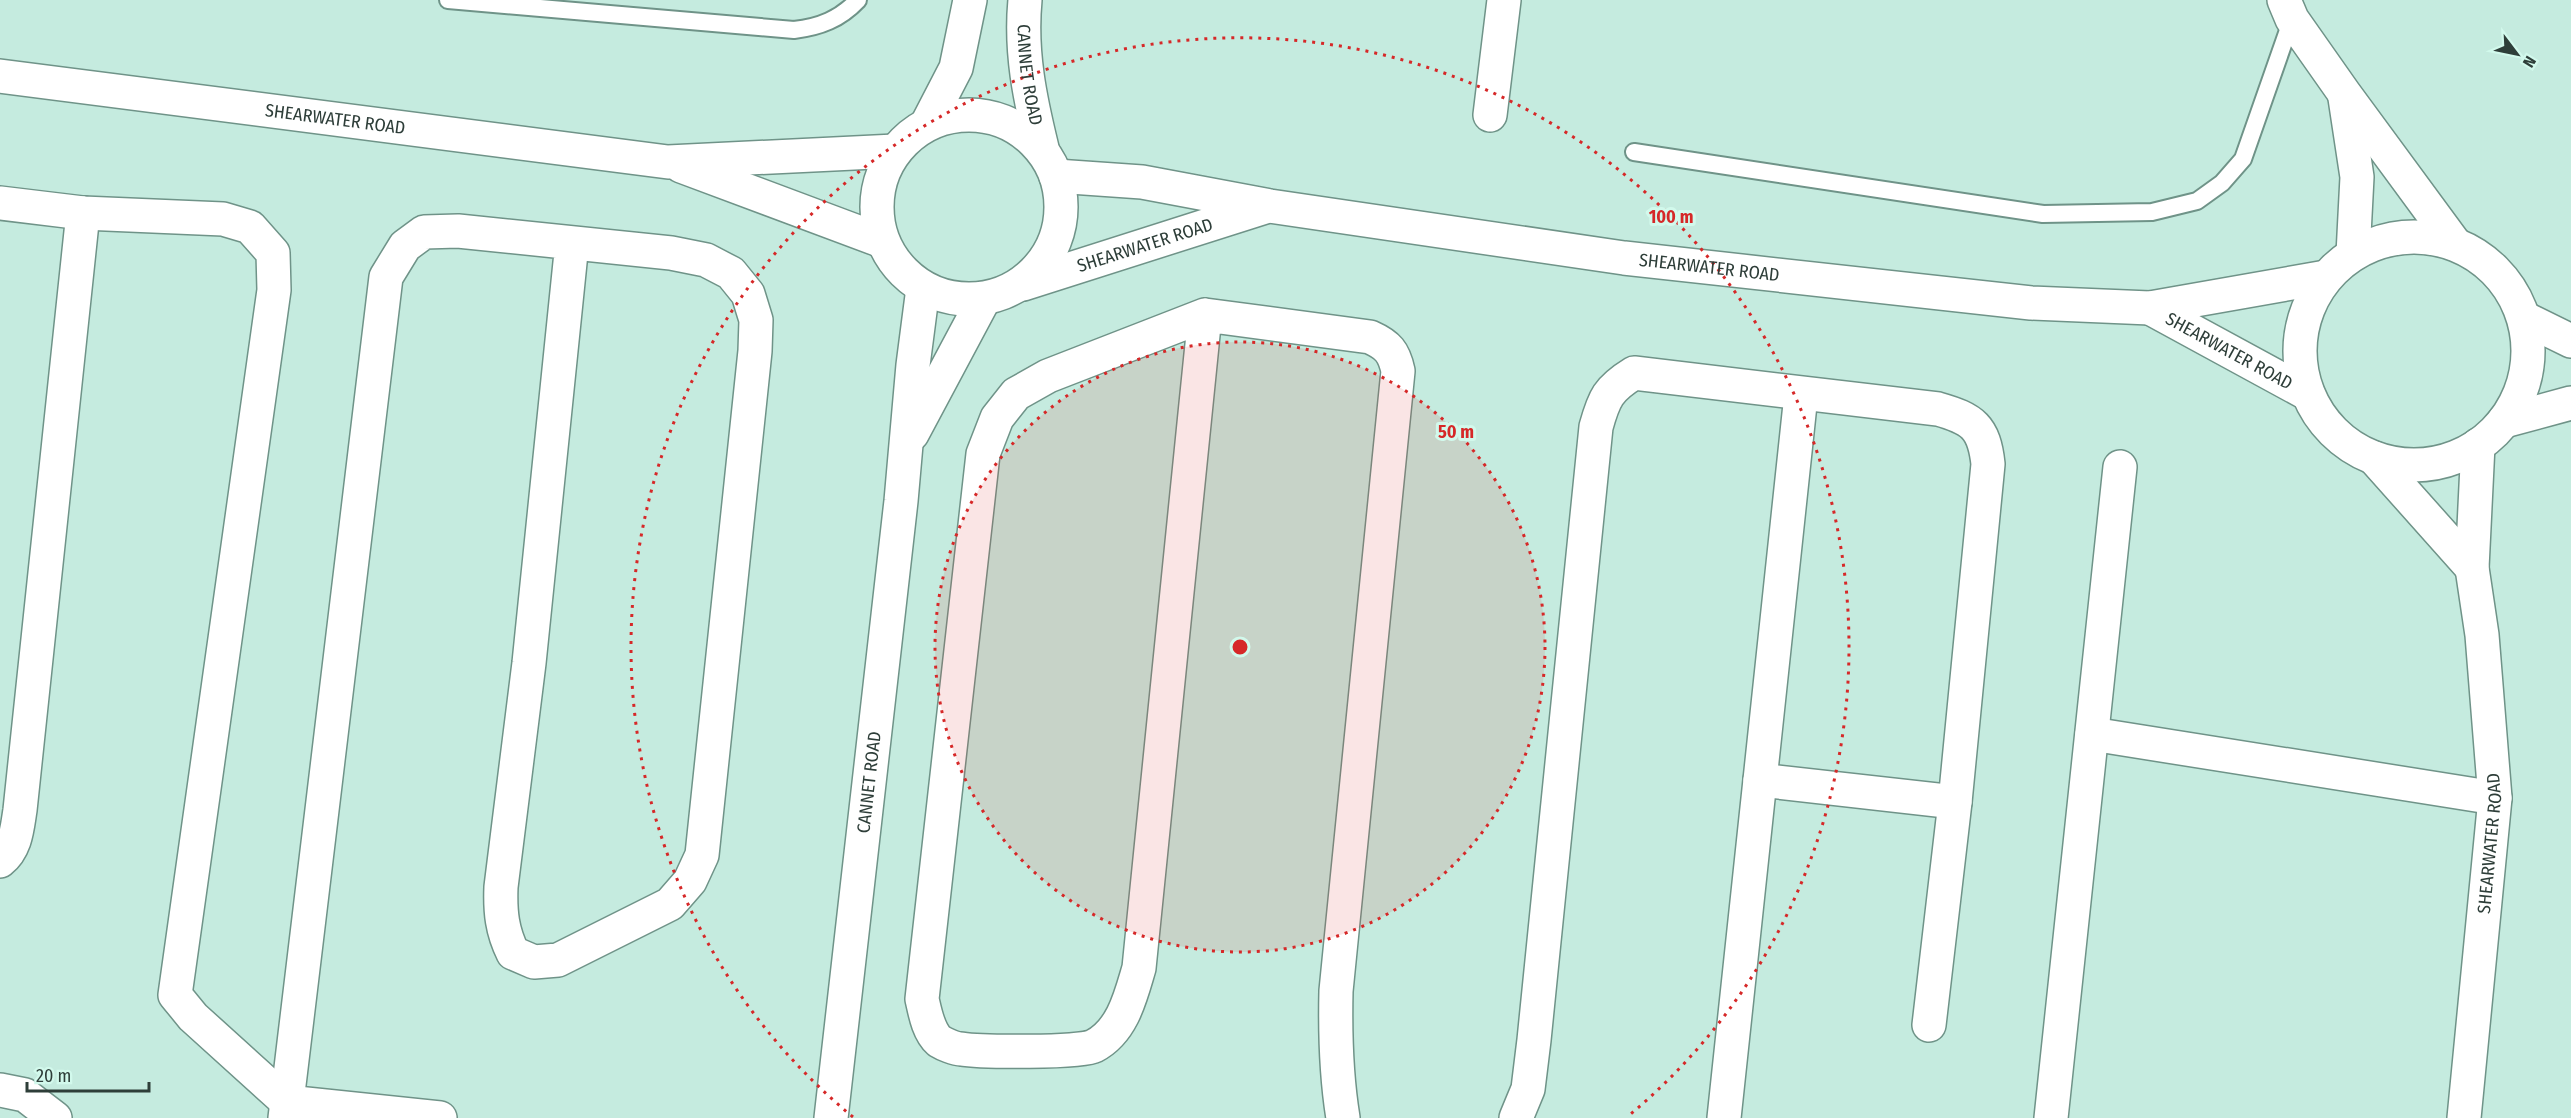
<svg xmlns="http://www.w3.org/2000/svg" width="2571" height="1118" font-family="'Fira Sans Condensed',sans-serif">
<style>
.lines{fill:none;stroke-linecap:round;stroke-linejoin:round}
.service-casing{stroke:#6f9388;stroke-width:20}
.minor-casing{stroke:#6f9388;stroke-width:36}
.service{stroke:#fff;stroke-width:16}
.minor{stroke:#fff;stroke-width:33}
.ring{fill:none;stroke:#d62828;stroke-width:3;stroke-dasharray:3 6}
.labels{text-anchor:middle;stroke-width:6;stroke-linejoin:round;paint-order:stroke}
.street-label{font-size:18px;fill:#2e3e39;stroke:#d2f9ec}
.centre{fill:#d62828;stroke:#d2f9ec;stroke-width:3}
.ring-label{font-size:18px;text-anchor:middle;font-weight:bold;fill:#d62828;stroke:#d2f9ec;stroke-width:6;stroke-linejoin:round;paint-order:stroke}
</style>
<rect width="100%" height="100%" fill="#c5ebdf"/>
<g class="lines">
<defs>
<path id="service" d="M448,0L794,30C820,27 840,19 858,0
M1634,152L2043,214L2152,212L2197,201L2222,183L2243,159L2292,19"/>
<g id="minor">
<path id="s1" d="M1025,0C1020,52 1030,99 1042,148"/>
<path d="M2284,0L2292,19L2344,93L2455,244"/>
<path id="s2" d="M0,76L668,162L895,151"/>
<path d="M2345,98L2357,177L2353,254"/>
<circle cx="969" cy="207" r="92"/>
<path d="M1490,115L1504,0"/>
<path d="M927,124L956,68L970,0"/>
<path d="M681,166L882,241"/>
<path id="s3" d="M1056,176L1142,182L1270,206L1624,258L2031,303L2150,308L2326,277"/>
<path d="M0,203L83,213L223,219L250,227L273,253L274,290L175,995L193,1017L287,1102"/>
<circle cx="2414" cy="351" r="114"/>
<path id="s4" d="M1023,284L1265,207"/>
<path id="s5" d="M2150,308L2308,394"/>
<path d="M1205,315L1139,968C1131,995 1123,1031 1094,1046C1081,1053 979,1052 961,1049C955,1049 944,1044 939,1041C928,1031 925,1012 922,999L983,454L997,418L1016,394L1048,376L1205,315L1370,337C1388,345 1394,352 1398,371L1336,991C1335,1034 1336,1075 1343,1118"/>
<path d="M2524,318L2571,341"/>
<path d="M2504,421L2571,403"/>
<path d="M912,434L984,299"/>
<path d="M2374,458L2472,568"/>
<path d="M2092,734L2495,798"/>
<path d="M1760,780L1955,802"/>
<path d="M0,861C16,848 17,829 20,810L83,213"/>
<path d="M0,1090L25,1095L55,1118"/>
<path d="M287,1102L440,1118"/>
<path d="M285,1118L386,277L405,246L424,232L458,231L671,253L706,260L731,273L748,294L756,320L755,351L702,855L690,881L670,904L558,960L534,962L513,953C502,931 500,912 501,887L529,663L572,243"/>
<path id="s6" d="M831,1118L901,501L913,365L923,288"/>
<path d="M1516,1118L1528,1089L1534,1040L1596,427C1604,398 1608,389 1634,373L1938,409C1973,419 1984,427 1988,464L1955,802L1929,1025"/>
<path d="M1724,1118L1801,395"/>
<path d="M2051,1118L2120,467"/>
<path id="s7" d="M2464,1118L2495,798L2482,635L2472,568L2478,445"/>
</g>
</defs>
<use href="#service" class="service-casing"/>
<use href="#minor" class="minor-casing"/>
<use href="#service" class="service"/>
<use href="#minor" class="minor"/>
</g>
<circle cx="1240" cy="647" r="305" fill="#d62828" fill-opacity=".12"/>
<g class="ring">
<circle cx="1240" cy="647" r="305"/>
<path d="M853 1117A609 609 0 1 1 1627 1117"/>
</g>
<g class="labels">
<g class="street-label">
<text dy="6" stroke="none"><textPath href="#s1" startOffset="75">CANNET ROAD</textPath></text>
<text dy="6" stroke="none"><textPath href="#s2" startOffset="338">SHEARWATER ROAD</textPath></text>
<text dy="6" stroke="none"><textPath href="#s4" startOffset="128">SHEARWATER ROAD</textPath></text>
<text dy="6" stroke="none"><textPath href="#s3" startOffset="660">SHEARWATER ROAD</textPath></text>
<text dy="6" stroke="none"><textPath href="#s5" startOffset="90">SHEARWATER ROAD</textPath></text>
<text dy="6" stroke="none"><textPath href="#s6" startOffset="338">CANNET ROAD</textPath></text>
<text dy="6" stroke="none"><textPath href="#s7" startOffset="276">SHEARWATER ROAD</textPath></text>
</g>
</g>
<circle cx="1240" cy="647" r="9" class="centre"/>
<g class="ring-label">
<text x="1671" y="223">100 m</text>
<text x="1456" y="438">50 m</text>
</g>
<g transform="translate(2517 54) rotate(122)" stroke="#d2f9ec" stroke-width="4.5" paint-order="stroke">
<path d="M0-4.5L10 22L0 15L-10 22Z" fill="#2e3e39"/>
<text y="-9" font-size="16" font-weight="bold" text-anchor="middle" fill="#2e3e39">N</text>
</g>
<path d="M27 1082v9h122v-9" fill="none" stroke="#2e3e39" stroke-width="3"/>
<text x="36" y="1082" font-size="18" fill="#2e3e39" stroke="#d2f9ec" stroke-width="4.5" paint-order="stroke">20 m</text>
</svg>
